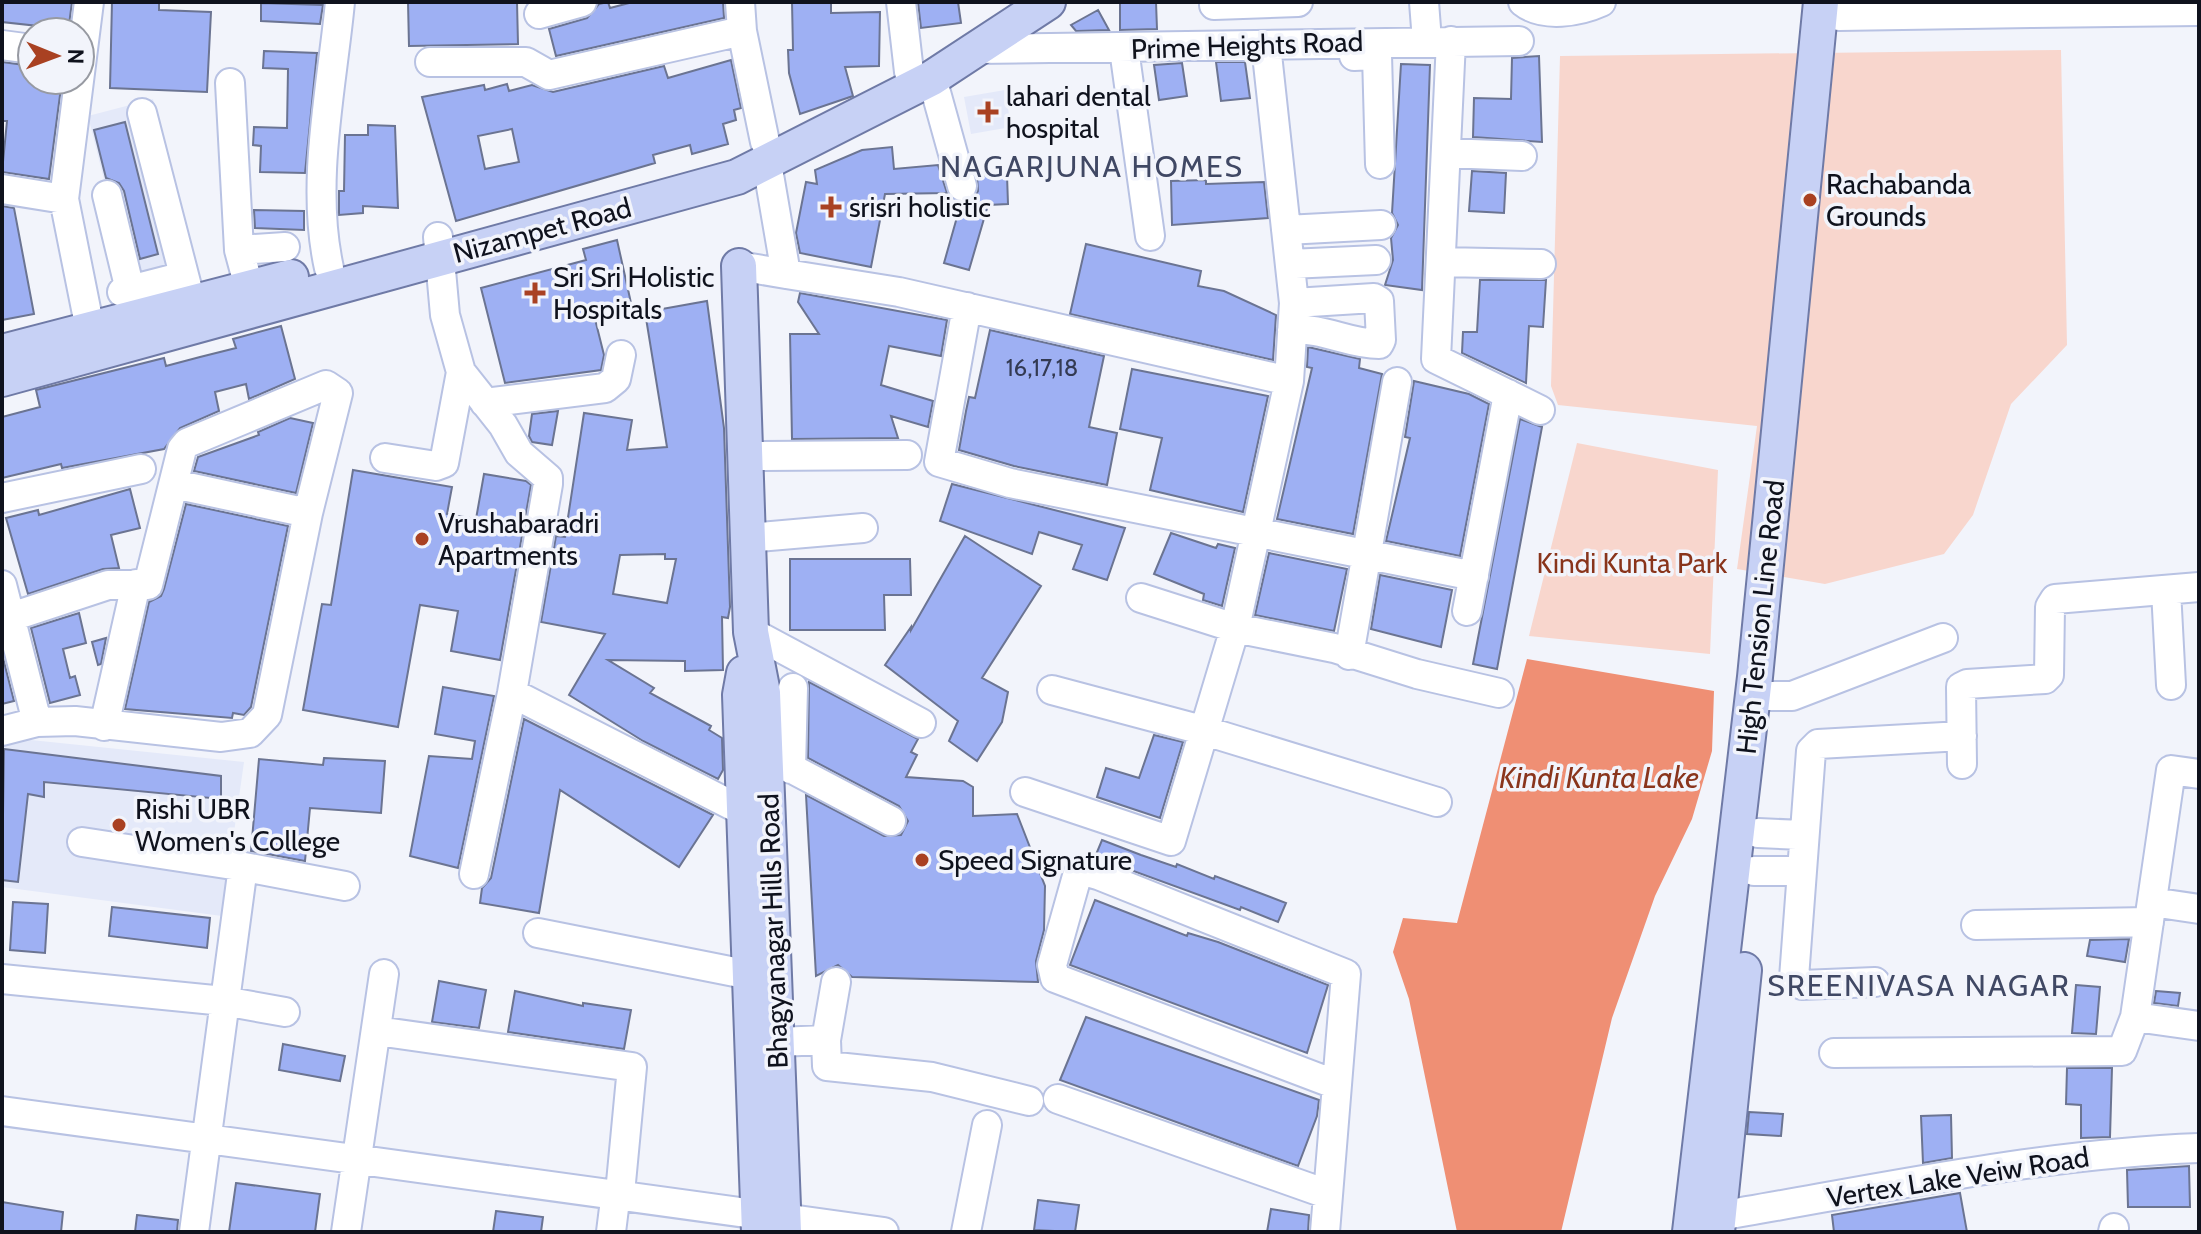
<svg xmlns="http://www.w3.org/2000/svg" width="2201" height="1234" font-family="Cabin,sans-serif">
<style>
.built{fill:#e4e9f9}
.green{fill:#f8d6cd}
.water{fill:#ef8f74}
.building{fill:#9eb0f3;stroke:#6b7492;stroke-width:2;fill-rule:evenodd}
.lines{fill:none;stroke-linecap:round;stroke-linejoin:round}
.minor-casing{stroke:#b8c2e3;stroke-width:32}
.major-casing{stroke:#6f7aa6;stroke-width:38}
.minor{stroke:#fff;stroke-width:28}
.major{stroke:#c7d1f5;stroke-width:34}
.poi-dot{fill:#a94122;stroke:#f2f4fb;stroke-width:3}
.labels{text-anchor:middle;stroke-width:7;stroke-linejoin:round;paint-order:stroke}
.number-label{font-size:24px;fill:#333a52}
.street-label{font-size:28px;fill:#0f121d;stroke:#f2f4fb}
.poi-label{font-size:28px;fill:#0f121d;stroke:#f2f4fb;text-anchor:start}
.park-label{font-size:28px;fill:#89341b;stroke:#f2f4fb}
.neighbourhood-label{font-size:30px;letter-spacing:2px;fill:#404864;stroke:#f2f4fb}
.water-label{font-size:30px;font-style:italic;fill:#8a351c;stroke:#f2f4fb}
</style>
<rect width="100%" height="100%" fill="#f2f4fb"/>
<path class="built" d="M1005,90L1011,127L971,134L964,97Z
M153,99L200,287L135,303L88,116Z
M2,737L244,762L222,916L2,887Z"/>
<path class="green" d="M2061,50L2067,345L2011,404L1973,515L1944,554L1825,584L1737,569L1757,426L1558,405L1551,386L1560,56Z
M1577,443L1718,470L1710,654L1529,636Z"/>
<path class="water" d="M1527,659L1714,691L1712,751L1692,819L1655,896L1612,1018L1561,1232H1457L1409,999L1393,952L1403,918L1457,923Z"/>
<path class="building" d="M2,2H72L68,32H37L38,26L2,22Z
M112,2H159V10L211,12L207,92L110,88Z
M408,2H517L518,44L409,46Z
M608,2L610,8L633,2H723L724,18L556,56L549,29L587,18L599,4Z
M792,2H831V13L880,12L879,66L845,67L853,96L800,114L789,73L788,50H793Z
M918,2H958L961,23L921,28Z
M1120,2H1156L1157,29L1120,30Z
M261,3L323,5L320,24L261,21Z
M1098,10L1109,30L1076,31L1071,25Z
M264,51L317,53L305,173L260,172L261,146L253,145L254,127L287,128L288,69L263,68Z
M1539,56L1542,142L1473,137L1474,98L1511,99L1512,58Z
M731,60L741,108L734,110L736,120L723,124L728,144L692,154L690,145L653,155L655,163L456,221L422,97L484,85L485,90L507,84L509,91L532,85L553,92L664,66L668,78ZM512,129L519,162L485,169L478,136Z
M2,62L32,66V80H62L49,179L2,172L7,121H2Z
M1216,62H1245L1250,98L1221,101Z
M1182,63L1187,96L1159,100L1154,65Z
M1401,64L1430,65L1422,290L1385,285L1393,260L1391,238L1398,225L1392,213Z
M125,122L158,254L140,259L124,191L119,183L106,178L94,130Z
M368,125L395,126L398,208L363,206V213L339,215V191H344L345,135H368Z
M892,147L894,169L938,165L947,193L885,194L871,267L800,253L796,233L806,182L817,184L815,170L862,150Z
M1472,171L1506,173L1504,213L1469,211Z
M1007,175L1008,204L988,205L969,270L944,263L961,203L974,198L978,191L977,176Z
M1206,180V184L1264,182L1268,218L1172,225L1171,181Z
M2,206L14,208L34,314L2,320Z
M254,210L304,211V230L255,228Z
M617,240L631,303L593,311L604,355L601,370L505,383L481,288L586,260L583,249Z
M1086,244L1201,271L1198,286L1224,291L1276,315L1273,360L1070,314Z
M1480,280H1546L1543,327L1529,326L1526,383L1462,353L1463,332H1477Z
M800,293L947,320L941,356L889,346L881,385L933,401L928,427L891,416L898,438L792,439L790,334H819L798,302Z
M707,301L724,428L730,607L728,618L722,617L723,670L685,671V661L608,660L654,688L650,693L711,726L709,730L722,738L723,770L718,779L643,741L569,695L605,634L541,622L556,536L565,537L584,413L632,420L627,450L667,447L645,312ZM665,554V559H676L667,603L613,594L620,555Z
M281,326L295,379L249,399L246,384L215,392L219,411L180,428L164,449L62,468L61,464L2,478V417L40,407L36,390L164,358L166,366L200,357L236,348L233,339Z
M990,330L1104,356L1089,427L1117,433L1107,485L1014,466L959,450L966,411L969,397L975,398Z
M1308,347L1360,359L1359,368L1382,374L1353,534L1277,519L1312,368L1307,367Z
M1132,369L1268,396L1243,512L1150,490L1162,438L1120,429Z
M1414,381L1469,394L1489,404L1460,556L1386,541L1410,438L1405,437Z
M558,411L552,445L532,442L529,436L532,414Z
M290,418L313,423L296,493L194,471L198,457L259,435L258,432Z
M1520,419L1542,427L1497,669L1473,664Z
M353,470L452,487L447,514L476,519L484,474L526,481L531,485L500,660L451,651L458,611L420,605L398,727L303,710L322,604L331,605Z
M952,484L1125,528L1107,580L1073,569L1082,545L1039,532L1032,554L940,521Z
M130,489L140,528L111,535L119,568L103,569L28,594L6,518L38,510L39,515Z
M186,504L288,526L251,707L244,715L233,713L232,718L125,709L149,602L161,596L164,589Z
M1171,533L1216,548L1218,544L1235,548L1222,606L1203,600L1204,594L1154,574Z
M965,536L1041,586L982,678L1008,692L1002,722L977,761L949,741L958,721L885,665L911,627V630Z
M1269,553L1347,569L1334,631L1255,615Z
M790,559H910L911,595H884L885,630H790Z
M1380,575L1452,590L1441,647L1371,629Z
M79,613L86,643L63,649L70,678L75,676L80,695L50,703L31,628Z
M106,638L101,664L98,665L92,642Z
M2,654L14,701L2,704Z
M809,682L918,739L911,752L917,755L906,777L963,781L973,787V816L1017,814L1045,886L1044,930L1036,961L1038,982L852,977L838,965L816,976L806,795L884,836L901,835L908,821L899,806L808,758Z
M443,687L494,696L458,868L410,856L429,756L472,759L475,741L435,734Z
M524,719L713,815L679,867L560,790L539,913L480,903L482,888L491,878Z
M1154,735L1183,742L1160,818L1097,797L1106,768L1139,778Z
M4,749L221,776V799L44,782V797L28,794L18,882L2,880Z
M324,758L385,761L381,813L310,808L305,861L251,851L259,759L323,765Z
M1102,840L1141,855L1176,867L1177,864L1214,879L1215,876L1286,903L1278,922L1241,907L1240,910L1095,857Z
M1095,900L1187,936L1188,933L1218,942L1328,985L1307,1053L1070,965Z
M13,902L48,904L45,953L10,950Z
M112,907L210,918L207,948L109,936Z
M2129,939L2125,962L2087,956L2090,940Z
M439,981L486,990L479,1028L432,1022Z
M2076,985L2100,987L2096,1034L2072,1033Z
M515,991L583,1006V1003L631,1010L624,1049L508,1032Z
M2156,991L2180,993L2178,1006L2154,1003Z
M1086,1017L1319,1100L1317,1116L1298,1166L1060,1080Z
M283,1044L345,1056L340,1081L279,1070Z
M2067,1068H2112L2110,1137L2081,1138V1105L2066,1104Z
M1749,1112L1783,1114L1781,1136L1747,1134Z
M1951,1115L1952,1158L1923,1163L1921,1116Z
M2189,1166L2190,1207H2128L2127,1170Z
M236,1183L320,1194L315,1232H229Z
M1960,1193L1967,1232H1834L1832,1215Z
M1038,1200L1079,1205L1075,1232L1034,1230Z
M2,1202L63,1212L61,1232H2Z
M1271,1209L1309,1215L1308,1232H1267Z
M496,1211L543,1217L541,1232H493Z
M137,1215L178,1220L177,1232H135Z"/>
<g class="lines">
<defs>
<path id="minor" d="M89,2L64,199L90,329
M740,2L742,31L765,142
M901,2L909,72
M1424,2L1427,41
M1523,2C1543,18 1579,12 1601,2
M2031,2V13L2199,11
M1214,5L1298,2
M539,14L582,2
M1839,16L2031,13
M1451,41L1436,359L1540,410
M2,45L32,49
M1354,46V56L1377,55L1380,164
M976,49L1519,41
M1124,49L1150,236
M430,62H526L549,75L742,31
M932,78L962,186
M230,83L239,250L249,287
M142,113L191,302
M1446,153L1522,156
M2,189L64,199
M107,195L130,290
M1286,230L1381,225
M438,237L445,315L461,372L503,425L519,453L548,478V484L512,693L474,874
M239,250L285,247
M1441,262L1541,264
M1290,264L1376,260
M739,266L786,274L767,163
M329,268C310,183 332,87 340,2
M786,274L899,292L1289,381
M122,292L184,276
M967,307L939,462L1010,483L1474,576
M1292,330C1323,327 1348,344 1379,344L1381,340L1379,301L1374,298L1294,303
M485,403L605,388L616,379L621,355
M746,456L907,455
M385,458L436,466L444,463L461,372
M174,484L308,513
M2,498L141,469
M748,538L863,528
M2,585L37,722L2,731
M2166,590L2171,685
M1141,598L1235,628L1334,648L1417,674L1499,693
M1467,611L1508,394
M2,620L108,585H148L182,449L187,443L326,385L338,393L308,513L267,715L250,733L221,737L75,721L37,722
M751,632L921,723
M1349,655L1397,382
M1052,690L1202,730L1437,802
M512,693L743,811
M1753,696H1792L1943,638
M104,726L136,584
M766,755L891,821
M1962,764L1961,687L1967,684L2045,679L2049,675L2050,607L2055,599L2199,587
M791,769L793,688
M1025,792L1171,841L1235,628L1289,381L1294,303L1266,45
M1758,833L1803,835
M82,842L239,866L242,874L194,1232
M239,866L345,886
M1754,871H1800
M2152,902L2199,909
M1976,925L2149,922
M538,933L750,975
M2,979L224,1001L285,1012
M836,982L826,1040L827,1066L932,1077L1029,1101
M1875,982L1802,985L1794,978L1811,751L1818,744L1962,736
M2135,1017L2199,1026
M377,1031L632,1067L620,1193
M777,1042L826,1040
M1834,1053L2122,1051L2135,1017L2171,770L2199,774
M1058,1099L1327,1194
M2,1111C296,1152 590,1190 884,1232
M1719,1216C1878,1189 2037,1154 2199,1148
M346,1232L384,974
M611,1232L616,1192
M966,1232L987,1125
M1325,1232L1346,974L1098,875L1084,871L1077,876L1052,965L1055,978L1337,1085
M2113,1232L2114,1228"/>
<path id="major" d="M739,266L751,632L763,693L784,1232
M2,352L291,277
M2,379L737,177L932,78L1048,2
M744,673L740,695L759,1232
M1690,1232L1755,677L1821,2
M1717,1232L1744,970"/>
</defs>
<use href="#minor" class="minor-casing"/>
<use href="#major" class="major-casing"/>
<use href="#minor" class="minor"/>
<use href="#major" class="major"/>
</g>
<g class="poi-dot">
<path d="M984 100h8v8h8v8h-8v8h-8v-8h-8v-8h8z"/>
<circle cx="1810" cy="200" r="8"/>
<path d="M827 195h8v8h8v8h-8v8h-8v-8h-8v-8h8z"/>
<path d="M531 281h8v8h8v8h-8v8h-8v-8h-8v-8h8z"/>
<circle cx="422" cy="539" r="8"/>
<circle cx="119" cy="825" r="8"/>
<circle cx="922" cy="860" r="8"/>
</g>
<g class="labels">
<g class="number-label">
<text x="1042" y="376">16,17,18</text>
</g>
<g class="street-label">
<text transform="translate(1247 45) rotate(-2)" y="10">Prime Heights Road</text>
<text transform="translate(542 230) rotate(-15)" y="10">Nizampet Road</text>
<text transform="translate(1760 617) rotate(-84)" y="10">High Tension Line Road</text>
<text transform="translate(773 931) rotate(-92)" y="10">Bhagyanagar Hills Road</text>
<text transform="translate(1958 1177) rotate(-9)" y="10">Vertex Lake Veiw Road</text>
</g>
<g class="poi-label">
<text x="1006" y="106">lahari dental<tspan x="1006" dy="32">hospital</tspan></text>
<text x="1826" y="194">Rachabanda<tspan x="1826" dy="32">Grounds</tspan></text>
<text x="849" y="217">srisri holistic</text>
<text x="553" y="287">Sri Sri Holistic<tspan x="553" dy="32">Hospitals</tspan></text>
<text x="438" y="533">Vrushabaradri<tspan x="438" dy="32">Apartments</tspan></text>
<text x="135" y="819">Rishi UBR<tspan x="135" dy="32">Women's College</tspan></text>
<text x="938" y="870">Speed Signature</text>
</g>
<g class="park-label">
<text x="1632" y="573">Kindi Kunta Park</text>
</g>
<g class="neighbourhood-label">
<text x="1092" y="177">NAGARJUNA HOMES</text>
<text x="1919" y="996">SREENIVASA NAGAR</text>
</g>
<g class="water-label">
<text x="1599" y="788">Kindi Kunta Lake</text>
</g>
</g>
<rect width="2201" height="1234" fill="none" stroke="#0f121d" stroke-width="8"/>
<g transform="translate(56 56) rotate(91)"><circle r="38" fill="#f2f4fb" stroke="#979aa2" stroke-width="2"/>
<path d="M0-6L14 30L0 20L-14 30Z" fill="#a94122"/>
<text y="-12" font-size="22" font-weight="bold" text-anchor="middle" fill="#0f121d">N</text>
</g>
</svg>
